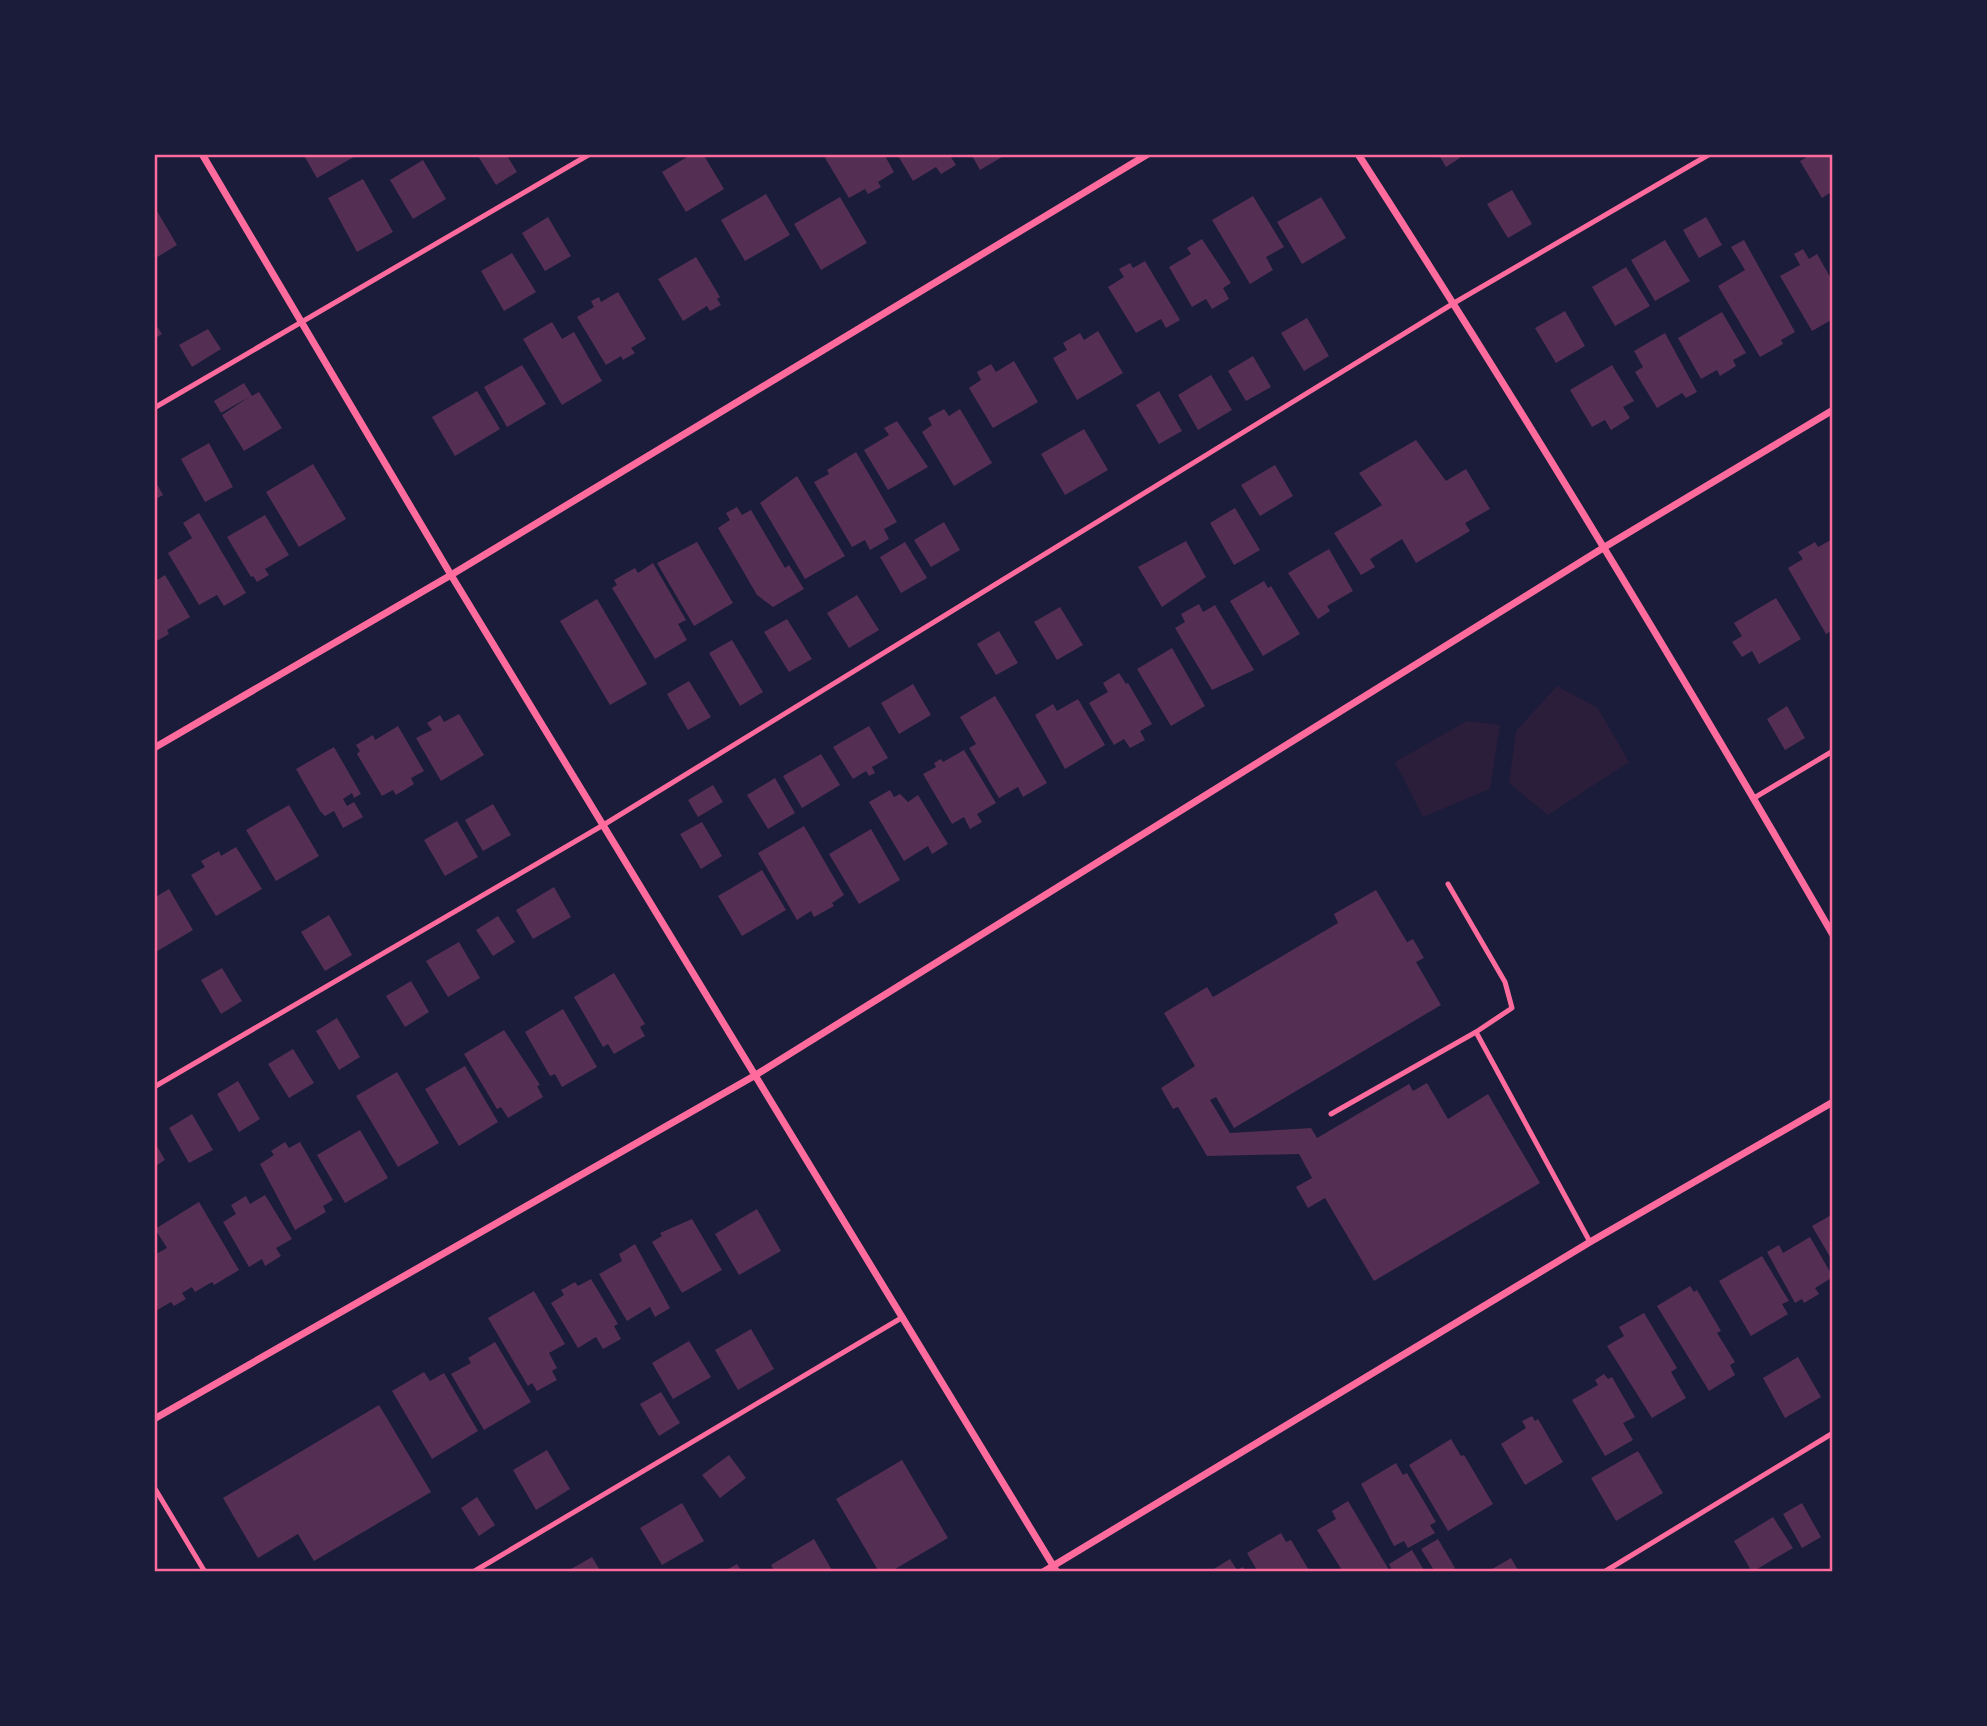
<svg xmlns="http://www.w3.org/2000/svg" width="1987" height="1726" font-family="Overpass,sans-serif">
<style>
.green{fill:#2a1e3b}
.building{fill:#542f53}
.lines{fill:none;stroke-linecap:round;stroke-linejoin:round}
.service{stroke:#ff6b9d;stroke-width:5}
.minor{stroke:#ff6b9d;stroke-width:7}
.neatline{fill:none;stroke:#ff6b9d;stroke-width:2.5}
</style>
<rect width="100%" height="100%" fill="#1b1b3a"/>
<path class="green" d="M1557,686L1598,708L1629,762L1548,815L1509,783L1516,731Z
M1467,721L1500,725L1490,789L1423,817L1395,762Z"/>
<path class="building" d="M303,154H359L317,178Z
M481,154H506L517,172L496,185L478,156Z
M692,154H703L724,189L686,212L662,172Z
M832,154H884L894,172L878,182L881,187L868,194L865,189L849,198L825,158Z
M897,154H949L956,165L941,174L936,167L913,181Z
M971,154H1007L980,170Z
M1432,154H1458L1460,158L1446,167L1439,155L1434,158Z
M1812,154L1833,155V191L1822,198L1800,161Z
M423,160L446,199L413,219L390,180Z
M363,179L393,232L357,252L328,198Z
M1512,190L1532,224L1508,238L1487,204Z
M766,194L790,235L745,261L721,220Z
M1253,196L1284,247L1266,257L1273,270L1250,284L1212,220Z
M840,197L867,243L821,270L794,224Z
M1321,197L1346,238L1302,264L1277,222Z
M154,206L177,245L154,259Z
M548,217L571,256L545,271L522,233Z
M1706,217L1722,245L1699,258L1683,230Z
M1202,239L1231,283L1223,288L1229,299L1212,309L1206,299L1192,307L1169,267L1191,254L1187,248Z
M1665,240L1690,281L1655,301L1631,260Z
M1744,240L1795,332L1781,340L1783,344L1760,357L1718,286L1745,270L1731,247Z
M1803,249L1809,259L1817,254L1833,282V319L1812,331L1780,276L1800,265L1794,254Z
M512,253L536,292L504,311L481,271Z
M696,257L720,297L717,299L721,305L710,311L707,306L683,321L658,279Z
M1145,261L1180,320L1166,328L1161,319L1136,333L1108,287L1124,277L1119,269L1130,263L1133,268Z
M1626,267L1650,306L1615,326L1592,287Z
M618,292L646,339L631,348L635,353L623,360L621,356L606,365L577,317L594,307L591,301L599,297L601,302Z
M1565,311L1585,346L1556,363L1535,328Z
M1722,312L1746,353L1733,360L1736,366L1720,376L1717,370L1701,379L1678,338Z
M1307,318L1329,356L1304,371L1281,333Z
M154,322L162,334L154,339Z
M552,322L562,339L574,332L602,381L562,405L523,339Z
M208,329L221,349L192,367L179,345Z
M1098,331L1123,373L1077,400L1053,358L1067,350L1063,343L1080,333L1084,340Z
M1665,333L1697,392L1686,398L1682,393L1657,408L1635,372L1643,367L1634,351Z
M1253,356L1271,387L1246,401L1228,371Z
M1014,361L1038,402L993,428L969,388L981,380L977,372L991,364L996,372Z
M522,365L546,404L507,427L484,387Z
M1612,365L1634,401L1623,407L1630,418L1611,430L1605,420L1592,427L1570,390Z
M1211,375L1232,410L1198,430L1178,395Z
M244,383L252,396L259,392L282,428L244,451L222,415L249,397L221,413L214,401Z
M477,391L500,429L455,456L432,417Z
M1159,391L1182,431L1159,444L1136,405Z
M944,409L949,416L960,409L992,463L954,486L922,432L932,425L928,418Z
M897,421L928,467L888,490L864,450L889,435L884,428Z
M1084,429L1108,470L1065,495L1041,454Z
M1416,440L1446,481L1466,469L1490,509L1465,523L1470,531L1416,563L1402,539L1370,559L1375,567L1361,575L1334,533L1382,505L1359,473Z
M209,443L233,487L205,502L181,459Z
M856,452L897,522L884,529L889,539L870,550L865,540L852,547L814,482L829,474L827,470Z
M313,464L346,519L299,547L266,492Z
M1275,465L1293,496L1260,516L1241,485Z
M797,476L845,556L805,579L760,503Z
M154,479L163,495L154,500Z
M737,507L742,515L751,510L785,568L789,565L804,589L773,607L757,595L718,528L730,520L726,513Z
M1235,508L1260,550L1234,565L1210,523Z
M199,513L246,593L224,606L217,595L199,605L168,553L192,538L183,523Z
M265,515L289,555L265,569L269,575L257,582L253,576L251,577L227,537Z
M944,522L960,550L931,567L914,540Z
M1831,540L1833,630L1826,634L1788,568L1803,559L1798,552L1815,542L1818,547Z
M1186,541L1206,577L1162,607L1138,567Z
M697,542L733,603L694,626L657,563Z
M905,542L927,578L901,593L880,557Z
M1329,549L1353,591L1327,606L1330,611L1318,619L1288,573Z
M653,563L686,620L678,624L687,640L655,659L612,588L617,585L614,580L635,568L638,573Z
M165,575L190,617L167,630L169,634L155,642L154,582Z
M1264,581L1268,588L1271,586L1300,634L1263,656L1230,601Z
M857,595L879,630L849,648L827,613Z
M1776,598L1801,639L1759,664L1752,651L1742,657L1732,642L1742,636L1734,623Z
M597,599L647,684L610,705L560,621Z
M1199,604L1203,612L1215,605L1254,670L1212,690L1175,628L1185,622L1181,614Z
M1060,607L1083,645L1057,660L1034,622Z
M787,619L812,659L789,672L764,632Z
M999,631L1018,663L996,675L977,644Z
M732,640L763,692L740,706L709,653Z
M1172,648L1205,706L1171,726L1137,669Z
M1119,673L1126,684L1128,683L1152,724L1140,731L1145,740L1130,748L1124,739L1114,745L1089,703L1108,692L1103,683Z
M689,681L711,717L688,730L667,694Z
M913,684L931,715L899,734L881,703Z
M995,696L1047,783L1023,797L1018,787L999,798L969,748L976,744L960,717Z
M1078,699L1105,745L1065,769L1035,715L1053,704L1057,711Z
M1787,706L1805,738L1785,750L1767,719Z
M459,714L484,755L441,781L416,738L432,730L427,723L440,715L444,722Z
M398,726L424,771L411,778L414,784L396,795L393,790L382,796L357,754L360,751L356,745L373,735L375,740Z
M869,726L888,758L872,767L875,773L869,776L866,771L853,779L833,747Z
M334,747L361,794L354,798L352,793L343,799L347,806L354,802L363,817L343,828L334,811L325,816L320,811L296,769Z
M964,750L996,803L977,814L982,822L970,829L964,817L952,824L923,774L936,767L934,763L941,759L943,762Z
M821,754L840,785L802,808L783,776Z
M775,778L795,813L768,829L747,795Z
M713,785L723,802L698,817L688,800Z
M890,790L894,797L900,794L908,802L918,795L948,844L932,854L928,846L904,861L869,802Z
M493,804L511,835L483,851L465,820Z
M289,805L319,856L276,881L246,830Z
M457,821L478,857L445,876L424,840Z
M702,822L722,856L701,869L680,834Z
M804,826L844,895L832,903L834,906L814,917L811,911L797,920L758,853Z
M871,829L900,880L859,904L829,854Z
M236,847L262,889L216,916L191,875L205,867L201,861L219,851L221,856Z
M762,870L786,910L742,936L718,896Z
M554,887L571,917L533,939L516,910Z
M169,889L193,930L154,953V898Z
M1376,890L1407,942L1413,939L1424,958L1416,962L1441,1005L1234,1128L1216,1097L1210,1100L1230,1133L1311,1128L1317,1138L1409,1084L1413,1091L1427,1083L1448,1119L1488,1094L1540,1183L1374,1281L1325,1198L1308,1208L1296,1187L1312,1178L1299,1154L1207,1156L1178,1107L1173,1109L1161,1088L1195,1066L1164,1013L1207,987L1213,997L1338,923L1334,914Z
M329,915L352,955L325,971L301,932Z
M498,916L515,942L493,956L476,930Z
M459,942L480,978L448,997L426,961Z
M222,968L242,1001L221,1014L201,980Z
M614,973L645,1024L640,1027L645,1036L614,1054L608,1044L603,1047L574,997Z
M411,981L429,1012L405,1027L386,996Z
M563,1009L597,1067L562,1087L555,1074L550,1076L525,1032Z
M337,1018L360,1057L339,1070L316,1031Z
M504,1030L540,1085L537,1086L543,1097L508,1118L501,1107L497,1109L464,1054Z
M293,1049L314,1083L289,1098L268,1064Z
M465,1066L498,1122L459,1146L425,1089Z
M397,1072L439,1143L398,1167L356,1096Z
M238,1081L260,1119L239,1132L217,1094Z
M192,1114L213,1150L189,1163L169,1128Z
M360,1130L388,1178L345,1203L317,1155Z
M154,1141L165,1160L154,1167Z
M285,1142L289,1148L300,1142L333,1200L323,1206L326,1212L295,1230L260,1164L274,1155L271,1151Z
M265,1195L292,1239L276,1248L281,1256L265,1266L262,1259L249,1267L223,1222L236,1214L231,1205L246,1196L250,1204Z
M199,1202L239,1270L214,1285L212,1282L195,1292L192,1287L182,1293L186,1299L174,1306L171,1302L154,1312V1255L167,1248L155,1229Z
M757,1209L781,1251L739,1275L715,1234Z
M1833,1214V1262L1812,1226Z
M692,1219L722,1270L682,1293L652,1242L662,1236L660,1233Z
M1810,1237L1833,1277L1815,1288L1819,1294L1804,1303L1802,1299L1795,1303L1767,1252L1779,1245L1783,1253Z
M635,1244L670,1308L655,1317L650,1307L627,1321L599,1274L622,1261L619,1254Z
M1762,1256L1789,1301L1782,1304L1788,1314L1751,1336L1719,1281Z
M591,1279L618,1324L614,1326L621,1339L603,1349L596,1337L578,1348L551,1303L564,1295L561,1290L575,1282L578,1286Z
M1690,1286L1694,1292L1697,1290L1721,1331L1717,1333L1735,1362L1730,1365L1735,1375L1709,1391L1657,1306Z
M534,1291L565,1344L549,1353L557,1368L552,1371L557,1380L537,1391L532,1383L528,1386L488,1318Z
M1644,1313L1677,1368L1671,1372L1686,1398L1652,1418L1607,1346L1624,1336L1619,1327Z
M751,1329L774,1369L738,1390L715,1350Z
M689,1341L711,1377L673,1399L652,1363Z
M495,1342L531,1402L484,1430L451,1374L471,1363L468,1358Z
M1798,1357L1821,1397L1785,1418L1763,1378Z
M424,1372L430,1381L444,1373L478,1431L432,1459L392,1391Z
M1604,1374L1608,1379L1612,1377L1635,1417L1623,1423L1633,1440L1605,1456L1572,1400L1598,1385L1595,1380Z
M661,1392L680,1423L659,1436L640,1404Z
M379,1405L431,1492L314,1561L298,1534L258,1558L223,1498Z
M1532,1416L1535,1421L1538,1419L1563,1462L1525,1485L1501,1444L1526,1428L1522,1421Z
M1451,1439L1461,1456L1464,1455L1493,1504L1448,1531L1409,1465Z
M547,1450L570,1489L536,1510L513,1470Z
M1638,1451L1663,1493L1616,1521L1591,1478Z
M729,1455L746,1478L720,1498L702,1475Z
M902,1460L948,1538L890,1572H879L836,1499Z
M1396,1463L1403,1475L1407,1473L1436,1522L1430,1525L1435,1533L1408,1548L1404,1541L1394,1546L1361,1484Z
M477,1497L495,1525L479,1536L461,1508Z
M1348,1501L1389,1570L1386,1572H1343L1317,1530L1336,1519L1332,1511Z
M682,1503L704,1541L662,1565L640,1528Z
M1802,1503L1821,1537L1802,1548L1783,1514Z
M1773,1517L1793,1548L1752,1572L1734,1541Z
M1281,1533L1286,1542L1291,1540L1310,1572H1258L1247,1553Z
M814,1539L833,1572H775L771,1565Z
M1438,1539L1455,1568L1448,1572H1435L1421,1549Z
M1412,1550L1425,1572H1393L1389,1564Z
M592,1557L601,1572H573L571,1569Z
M1511,1558L1519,1572H1487Z
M1230,1559L1237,1570L1243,1567L1246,1572H1209Z
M737,1564L742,1572H723Z"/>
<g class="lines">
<path class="service" d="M154,408L590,154
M1754,798L1833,751
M1448,884L1505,982L1512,1008L1476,1032L1590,1242
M154,1087L605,824L1454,303L1710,154
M1331,1114L1476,1032
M154,1487L205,1572
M473,1572L903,1317
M1604,1572L1833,1433"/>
<path class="minor" d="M202,154L451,575L1057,1572
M1358,154C1523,410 1681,672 1833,935
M154,748L451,575L1148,154
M154,1419L754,1076L1603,548L1833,410
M1043,1572L1590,1242L1833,1102"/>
</g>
<rect width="1987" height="1726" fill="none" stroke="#1b1b3a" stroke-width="312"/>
<rect x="156" y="156" width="1675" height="1414" class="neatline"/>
</svg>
